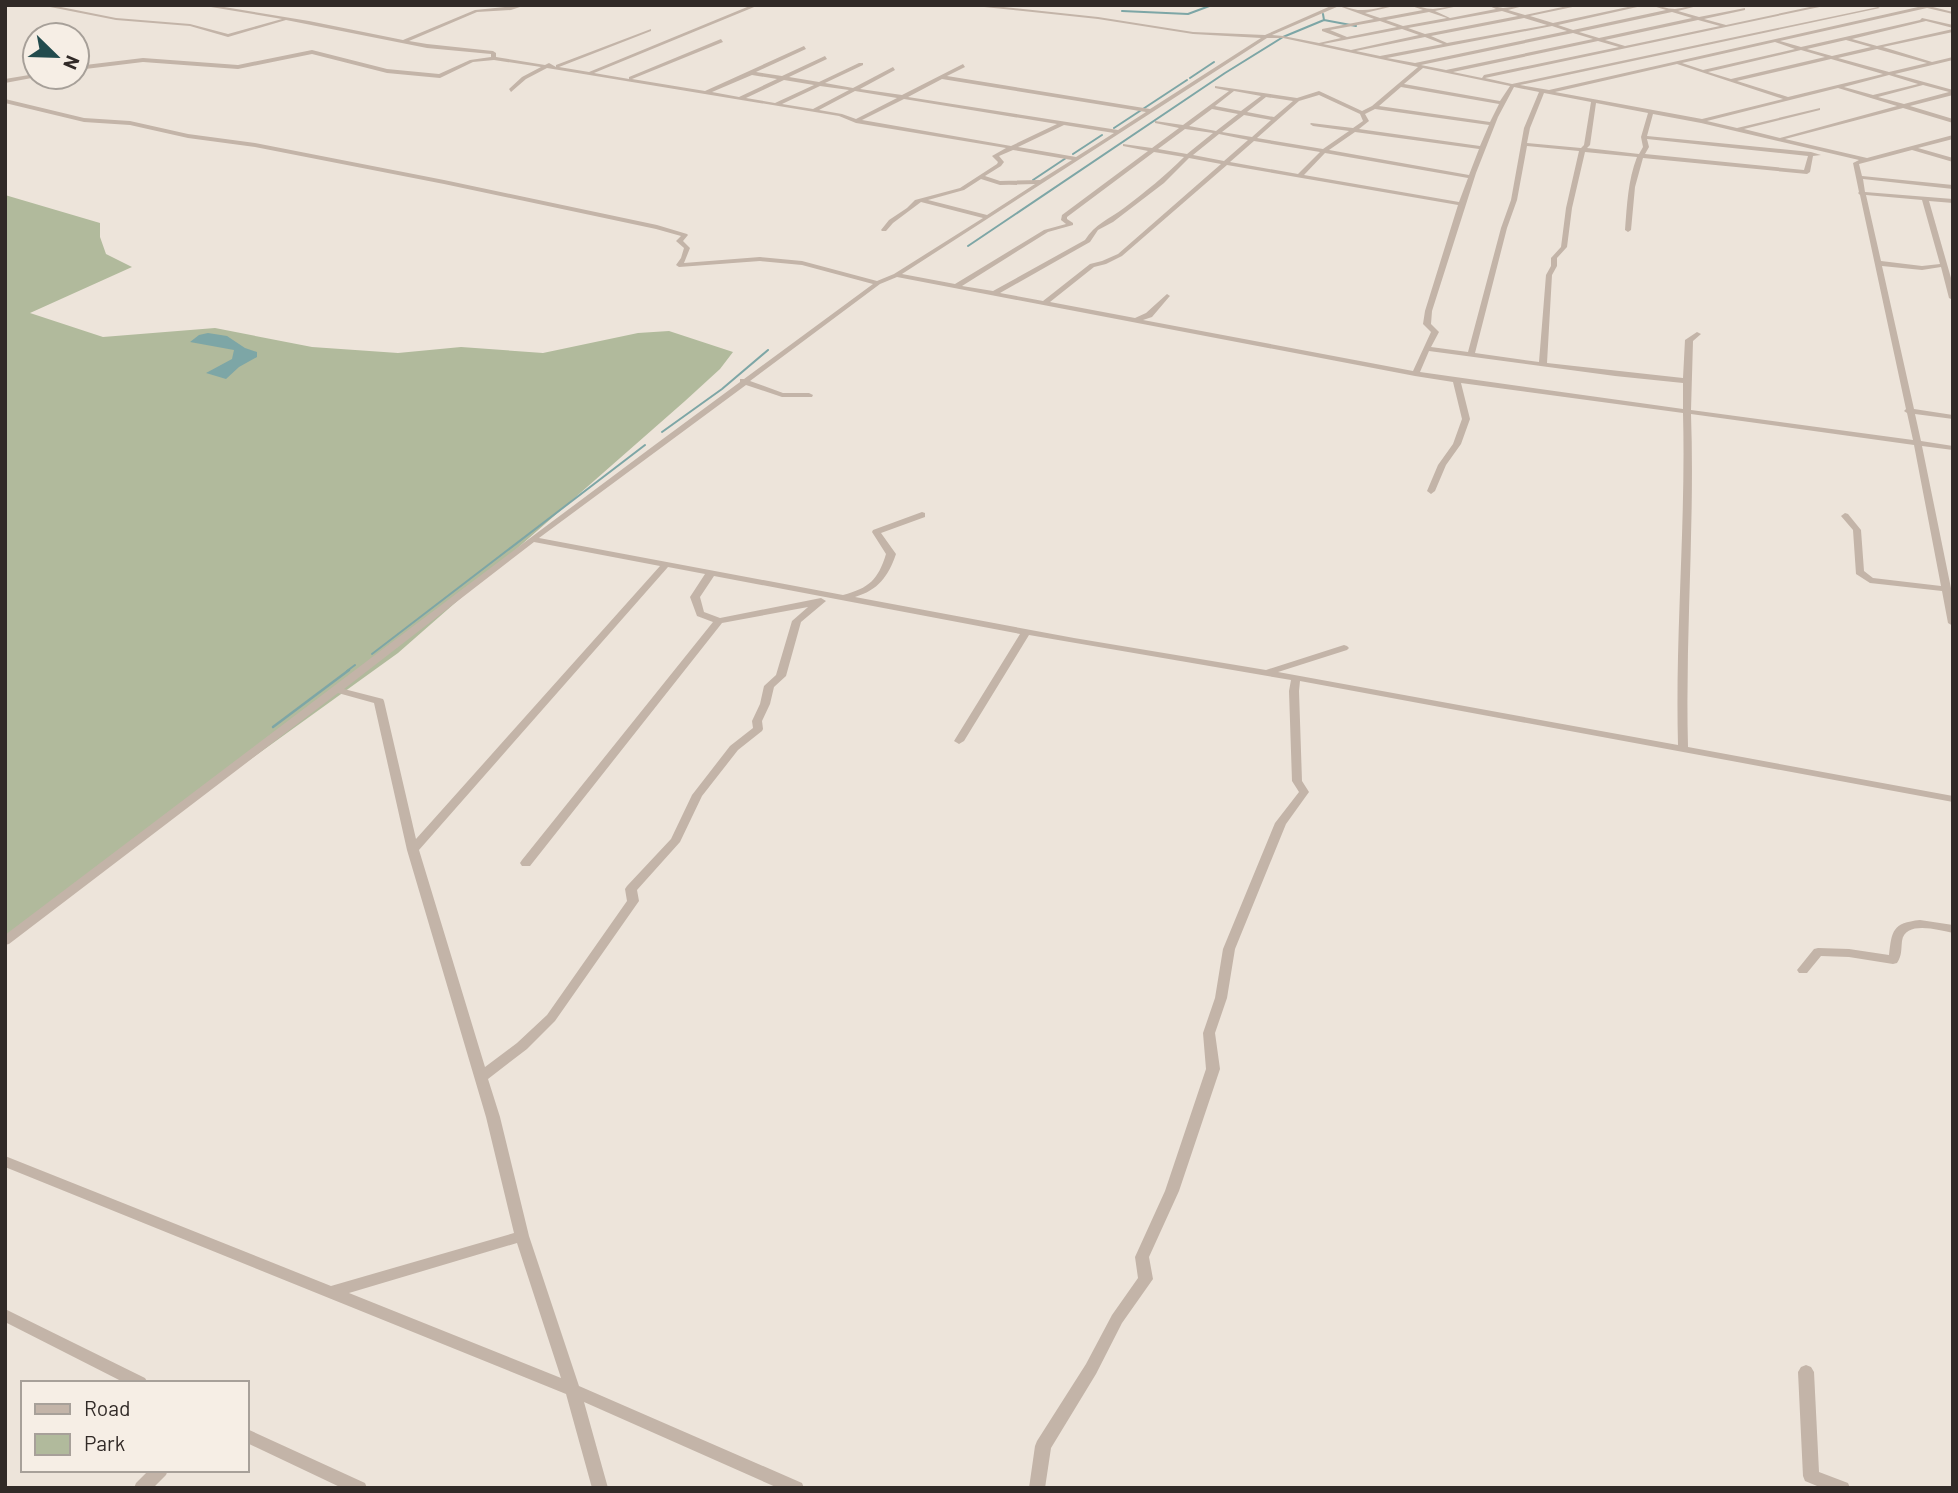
<svg xmlns="http://www.w3.org/2000/svg" width="1958" height="1493" font-family="Barlow,sans-serif">
<style>
.green{fill:#b1ba9c}
.water{fill:#7da6a6}
.lines{fill:none;stroke-linecap:round;stroke-linejoin:round}
.stream-far1{stroke:#7da6a6;stroke-width:2}
.stream{stroke:#7da6a6;stroke-width:2.5}
.minor{fill:#c3b4a8;fill-rule:evenodd}
</style>
<rect width="100%" height="100%" fill="#ede4da"/>
<path class="green" d="M5,195L100,223V237L106,254L132,267L30,313L103,337L215,328L312,347L398,353L461,347L543,353L638,333L669,331L733,352L720,369L685,401L398,653L5,936Z"/>
<path class="water" d="M208,333L227,336L245,348L257,352V357L239,367L226,379L206,373L232,359L234,350L190,342L199,335Z"/>
<g class="lines">
<path class="stream-far1" d="M1122,11L1188,14L1212,5
M1324,20L1356,26
M1190,78L1214,62
M1114,128L1187,80
M1073,154L1102,135
M1033,180L1066,158
M968,246L1225,73L1283,37L1324,20L1323,14
M662,432L722,389L768,350
M372,654L645,445
M347,671L355,665"/>
<path class="stream" d="M273,727L349,670"/>
<path class="minor" d="M40,5H51L116,18L190,24L228,34L282,19L199,5H212L309,21L403,40L475,10L526,5L511,10L477,12L409,41L427,44L493,51L496,53V57L545,65L549,63L556,67V65L651,29V31L559,67L589,72L752,5H759L594,73L629,79V77L721,39L723,42L632,79L705,91L804,46L806,49L756,72L782,76L825,56L827,59L789,77L819,82L859,63H863V65L825,83L853,88L893,67L895,70L860,89L902,95L963,64L965,67L947,76L1150,109L1261,38L1193,34L1098,19L965,5H984L1098,17L1193,32L1265,35L1333,5C1344,5 1354,11 1363,10C1375,10 1386,5 1398,5L1365,13L1380,18L1423,10L1409,5C1417,5 1425,9 1433,9C1443,8 1453,5 1463,5L1435,11L1450,18L1496,9L1487,5L1503,8L1527,5L1508,10L1525,15L1572,5H1582L1530,16L1553,23L1637,5H1646L1558,25L1573,30L1666,10L1650,5C1659,5 1667,9 1675,9C1684,8 1692,5 1701,5L1678,11L1699,17L1745,8V10L1704,19L1726,25L1819,5H1829L1485,78L1512,84L1878,7L1880,8L1520,85L1549,90L1927,5H1936L1933,7L1953,12V14L1927,8L1780,41L1801,47L1920,20L1922,18L1953,25V28L1926,21L1852,39L1877,46L1953,29V32L1883,47L1932,62L1953,57V60L1895,74L1953,90V95L1910,106L1953,119V123L1903,108L1785,139L1867,158L1953,135V139L1918,148L1953,158V162L1912,150L1859,164L1862,176L1953,185V189L1863,179L1865,192L1953,199V203L1929,201L1953,285V300L1949,298L1941,267L1922,270L1882,266L1914,409L1953,415V419L1915,414L1921,441L1953,446V450L1922,446L1953,598V626L1948,623L1942,591L1870,583L1856,574L1853,530L1841,516L1845,513L1848,514L1861,530L1864,571L1873,578L1941,586L1914,445L1691,414C1695,525 1685,636 1688,747L1953,796V802L1300,681L1299,691L1302,781L1309,792L1286,824L1235,949L1227,998L1215,1033L1220,1069L1179,1191L1149,1257L1153,1279L1122,1323L1096,1374L1051,1448L1045,1488H1029L1035,1446L1037,1441L1086,1364L1112,1315L1138,1278L1135,1257L1165,1191L1206,1069L1203,1033L1215,998L1223,949L1275,823L1299,792L1292,781L1289,691L1291,680L1029,635L964,741L959,744L954,741L1020,634L714,576L700,597L704,612L720,618L821,598L826,601L801,622L786,676L774,687L770,704L762,721L763,729L762,731L738,750L702,796L680,842L637,890L639,901L555,1021L527,1049L488,1079L500,1117L529,1236L579,1386L802,1483L804,1488H778L584,1402L608,1488H592L566,1394L5,1167V1156L331,1286L514,1233L486,1117L407,850L374,703L338,693L9,944L5,945V935C250,750 493,564 740,382V379H744L873,284L802,265L760,261L679,267L676,265L681,258L684,248L676,241L681,236L656,229L444,184L255,147L188,138L130,125L84,122L5,103V99L84,118L130,121L188,134L255,143L444,180L657,225L687,234L688,235L683,241L690,248L684,263L760,257L802,261L877,281L894,274L983,218L921,202L893,223L886,231H882L881,230L889,220L907,208L915,200L960,188L997,164L998,162L992,156L1006,148L856,123L839,116L547,68L526,79L511,92L509,89L522,77L541,67L494,60L473,62L440,78L387,73L312,54L238,69L143,62L77,70V66L143,58L238,65L312,50L387,69L439,74L470,60L491,57V54L427,48L286,20L228,37L190,26L116,20ZM1339,6L1374,19L1322,29V31L1341,38L1319,43L1283,36L1272,35ZM1502,11L1518,16L1425,34L1408,28ZM1429,12L1447,18L1403,26L1386,20ZM1672,12L1692,18L1599,38L1579,32ZM1524,18L1547,25L1447,43L1431,36ZM1698,20L1720,26L1625,46L1605,40ZM1380,21L1397,27L1347,37L1330,30ZM1552,26L1567,31L1415,63L1387,58ZM1402,29L1419,35L1351,50L1323,44ZM1573,33L1593,39L1446,70L1421,65ZM1425,37L1443,44L1380,56L1356,51ZM1267,38H1283L1418,67L1372,106L1362,111L1319,91L1297,98L1215,86V88L1229,91L1183,125L1155,121V123L1179,128L1152,148L1123,144V146L1148,151L1062,215L1061,220L1066,224L1044,230L955,284L902,274ZM1846,40L1871,47L1832,56L1807,49ZM1598,41L1619,47L1484,75L1482,78L1453,72ZM1775,42L1795,49L1703,70L1682,63ZM1877,49L1927,63L1889,72L1838,58ZM1801,50L1825,57L1731,79L1708,72ZM1831,59L1883,74L1788,97L1737,81ZM1677,64L1783,99L1702,119L1555,92ZM1423,68L1510,86L1500,101L1404,84ZM752,75L777,79L739,97L712,92ZM1889,75L1918,84L1873,95L1844,87ZM942,79L1146,112L1118,130L908,97ZM784,80L814,85L775,103L746,98ZM1923,85L1949,92L1904,104L1878,97ZM820,86L849,90L813,109L782,104ZM1401,87L1499,104L1490,122L1379,106ZM1514,87L1539,92L1524,128L1511,200L1501,228L1468,352L1431,347L1439,332L1431,324L1432,311L1476,173L1498,117ZM1838,88L1897,106L1780,138L1744,129L1820,110V108L1737,128L1707,121ZM855,91L897,98L856,119L842,114L819,110ZM1234,91L1261,96L1241,111L1215,106ZM1544,93L1591,102L1584,145L1581,148L1527,143L1530,128ZM1319,95L1360,114L1363,121L1353,128L1311,123L1310,124L1313,126L1349,131L1323,149L1257,138L1299,101ZM1266,97L1293,101L1274,117L1247,112ZM904,99L1057,124L1011,146L862,120ZM1596,103L1648,113L1641,137L1643,147L1639,154L1587,148L1590,145ZM1212,109L1238,114L1216,131L1189,126ZM1375,109L1489,125L1480,146L1359,129L1369,121L1365,114ZM1653,114L1701,123L1859,160L1853,163L1859,192L1858,193L1860,195L1906,409L1904,411L1907,413L1913,440L1691,410L1693,341L1701,334L1697,332L1685,340L1683,378L1547,363L1552,275L1557,266V258L1567,247L1572,208L1585,152L1637,157C1628,180 1627,205 1625,230L1628,232L1631,230L1635,187L1643,158L1807,174L1810,172L1813,156L1821,155L1811,152L1647,136ZM1244,115L1271,120L1252,137L1222,132ZM1064,125L1114,133L1076,157L1018,147ZM1185,129L1213,133L1187,154L1158,149ZM1355,132L1479,149L1469,175L1329,150ZM1219,134L1248,140L1224,161L1193,155ZM1647,139L1808,156L1804,170L1645,154L1649,147ZM1254,141L1320,152L1298,174L1230,162ZM1527,146L1579,151L1566,208L1561,247L1551,258V266L1546,275L1539,362L1475,353L1507,228L1517,200ZM1013,150L1072,160L1040,180L1000,181L985,176L1001,166L1004,162L999,156ZM1154,152L1184,157C1165,176 1145,192 1124,208C1109,219 1095,224 1085,240L993,291L962,286L1048,232L1073,225V223L1067,219V217ZM1325,153L1468,178L1459,202L1304,175ZM1189,158L1221,164L1118,254L1102,261L1090,264L1043,301L1000,293L1090,242L1098,230L1113,222L1164,183ZM1227,165L1458,205L1425,311L1423,324L1431,332L1413,371L1143,320L1152,317L1169,297L1170,296L1167,294L1146,313L1135,318L1050,302L1094,267L1106,264L1122,256ZM981,179L1000,185L1035,184L987,215L928,200L964,190ZM1866,195L1922,200L1940,264L1922,266L1881,261ZM897,277L1415,376L1453,382L1462,419L1453,444L1438,465L1427,491L1431,494L1435,491L1446,465L1461,444L1470,419L1461,383L1683,413C1686,524 1675,634 1678,745L1278,672L1347,650L1349,648L1347,646L1344,645L1266,670L1074,638L855,597C878,590 888,577 896,554L881,533L925,517V513L922,512L873,530L872,532L886,554C878,580 869,588 843,595L539,538L746,385L782,397H812L813,395L809,393H783L750,381L880,284ZM1429,351L1615,376L1683,383V409L1420,372ZM534,542L660,566L416,839L384,701L383,699L344,689ZM668,567L705,574L690,597L697,616L713,622L522,860L520,863L522,866H530L722,623L808,607L792,621L776,675L764,686L760,704L752,721L753,728L730,746L692,795L671,839L627,886L625,889L627,901L547,1015L517,1043L485,1067L419,850ZM517,1243L561,1378L349,1293Z
M35,74V77H37L5,83V79Z
M1920,920L1953,925V933C1939,930 1905,920 1902,941C1901,950 1902,955 1897,963L1893,964L1849,957L1821,956L1807,973H1799L1797,970L1814,949L1818,948L1849,949L1889,955C1892,931 1892,923 1920,920Z
M5,1309L145,1378L148,1383H125L5,1322Z
M1806,1365L1811,1367L1814,1372L1819,1472L1848,1483L1850,1488H1822L1805,1481L1803,1476L1798,1372L1801,1367Z
M247,1429L365,1483L367,1488H342L247,1443Z
M149,1470H168L166,1475L153,1488H134L136,1483Z"/>
</g>
<rect width="1958" height="1493" fill="none" stroke="#312a27" stroke-width="14"/>
<rect x="21" y="1381" width="228" height="91" fill="#f6eee5" stroke="#a7a099" stroke-width="2"/>
<rect x="35" y="1404" width="35" height="10" fill="#c3b4a8" stroke="#a7a099" stroke-width="2"/>
<text x="84" y="1416" font-size="21" fill="#312a27">Road</text>
<rect x="35" y="1434" width="35" height="21" fill="#b1ba9c" stroke="#a7a099" stroke-width="2"/>
<text x="84" y="1451" font-size="21" fill="#312a27">Park</text>
<g transform="translate(56 56) rotate(113)"><circle r="33" fill="#f6eee5" stroke="#a7a099" stroke-width="2"/>
<path d="M0-5L12 26L0 18L-12 26Z" fill="#224b4d"/>
<text y="-10" font-size="19" font-weight="bold" text-anchor="middle" fill="#312a27">N</text>
</g>
</svg>
